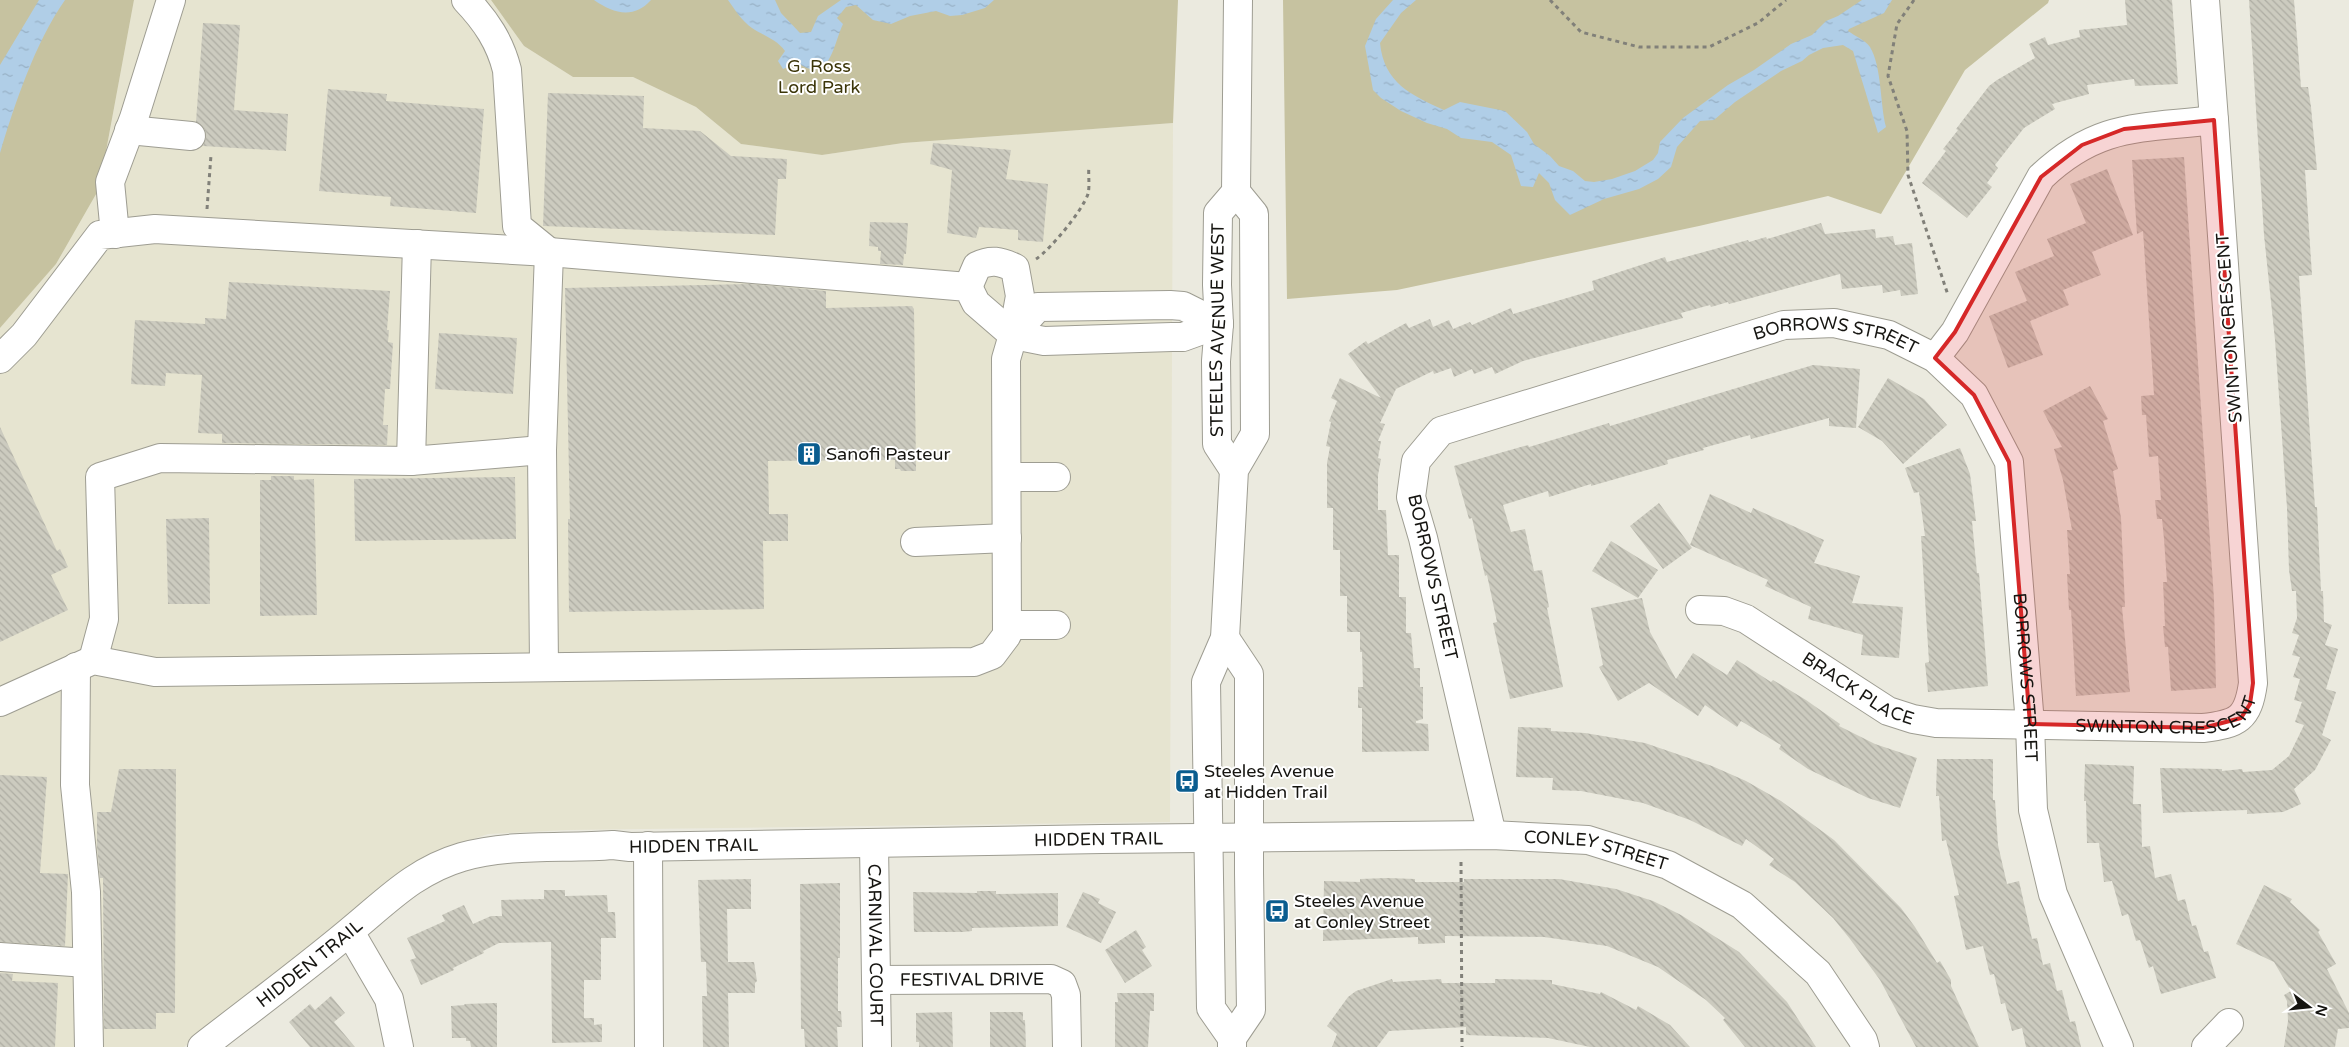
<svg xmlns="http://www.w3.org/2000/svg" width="2349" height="1047" font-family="'Varela Round',sans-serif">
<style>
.built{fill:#e6e4d0}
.park{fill:#c6c2a0}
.water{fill:url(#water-ripples)}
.building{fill:url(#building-back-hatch)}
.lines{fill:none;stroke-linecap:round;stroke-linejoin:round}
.minor-casing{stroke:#9e9d92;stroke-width:30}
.major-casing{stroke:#9e9d92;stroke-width:30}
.path{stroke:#818079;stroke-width:3;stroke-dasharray:4 4;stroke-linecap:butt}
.minor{stroke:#fff;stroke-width:28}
.major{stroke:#fff;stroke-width:28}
.marked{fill:#d62828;fill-opacity:0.2;stroke:#d62828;stroke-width:4;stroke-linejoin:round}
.labels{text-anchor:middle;stroke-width:4;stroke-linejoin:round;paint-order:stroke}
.park-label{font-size:18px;fill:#3b3508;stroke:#fff}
.street-label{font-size:18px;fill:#161511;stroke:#fff}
.poi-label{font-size:18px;fill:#161511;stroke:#fff;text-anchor:start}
</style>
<defs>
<pattern id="water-ripples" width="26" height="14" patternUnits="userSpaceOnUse" patternTransform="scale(1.25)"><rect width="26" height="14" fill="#b0cee7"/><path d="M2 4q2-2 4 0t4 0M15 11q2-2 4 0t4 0" fill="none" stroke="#97b0c5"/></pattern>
<pattern id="building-back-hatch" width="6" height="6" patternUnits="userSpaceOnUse" patternTransform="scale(1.25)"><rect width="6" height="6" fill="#cccbbf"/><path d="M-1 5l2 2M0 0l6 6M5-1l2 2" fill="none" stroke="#aeada3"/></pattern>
</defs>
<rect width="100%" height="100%" fill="#ebeadf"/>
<path class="built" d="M134,0H491L524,46L573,77H633L696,107L741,144L822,155L903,143L1173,123L1170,822L567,830L488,834L429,854L354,911L184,1047H0V328L56,264L99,189Z"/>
<path class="park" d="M0,0H134L99,189L56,264L0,328Z
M491,0H1178L1173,123L903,143L822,155L741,144L696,107L633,77H573L524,46Z
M1283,0H2049L2048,3L1965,70L1881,214L1828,196L1699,226L1397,290L1287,299Z"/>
<path class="water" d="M39,0H65C35,43 15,103 0,153V65Z
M594,0H651C634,19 614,14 594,0Z
M728,0H775L781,13L800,33L811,32L818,16L841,0H994L985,8L962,15L950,16L936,11L910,16L891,24L873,20L856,5L846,7L837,18L843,24C833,45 830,85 798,63L783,69L778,61L785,51C776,39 764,36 752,28C742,21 735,10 728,0Z
M1393,0H1416L1401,13L1380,43C1384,83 1411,95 1444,110L1460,102L1505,111L1527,132L1534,144L1550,156L1559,166L1573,171L1585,181L1594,182L1612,179L1635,171L1653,160L1658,153L1660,142L1683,118L1728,85L1754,70L1791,44L1812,35L1826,21L1838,16L1862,0H1892L1884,13L1849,29L1848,31C1855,36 1865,40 1870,47C1882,67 1880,105 1886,127L1878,133L1853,51L1843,45L1823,48L1809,55L1802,61L1781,71L1735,102L1714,120L1700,121L1677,147L1671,167L1658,179L1639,189L1604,199L1570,215L1555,200L1549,183L1539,173L1533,187L1521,186L1511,155L1492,142L1461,138L1447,129L1427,123L1401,111L1381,98L1373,90L1365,46L1376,19Z"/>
<path class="building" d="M2125,0H2172L2178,84L2135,86L2134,79L2087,85L2089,94L2052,104L2055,109L2024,128L1995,165L1998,168L1987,183L1992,187L1967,218L1922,183L1946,151L1943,149L1958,130L1956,129L1989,86L1997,80L2035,58L2029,44L2045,37L2048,45L2080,37L2079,30L2127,25Z
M2249,0H2294L2301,87H2308L2311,107L2317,170H2305L2312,275L2299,276L2315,507H2317L2321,591H2323L2324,622L2332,625L2325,645L2338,649L2326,689L2336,692L2322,735L2331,740L2315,770L2294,789L2301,804L2283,812L2247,814V810L2163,813L2160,768L2222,769V771L2242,769L2243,772L2272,770L2289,756L2304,725L2295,722L2302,702L2294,700L2300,679L2293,677L2300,657L2292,655L2299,635L2292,633L2297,618L2296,591H2292L2289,570L2287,508L2275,340L2264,235Z
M203,23L240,25L234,110L288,114L286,151L203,146L206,138L205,130L196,122Z
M328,89L387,94L386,101L484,109L476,213L390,206L391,197L319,191Z
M548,93L644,96L643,128L700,131L731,156L787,159L786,179H778L775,235L543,226Z
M933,143L1011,150L1006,179L1048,184L1043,242L1018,240V230L979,227L976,238L947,233L952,170L930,164Z
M2184,157L2214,599L2216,688L2171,691L2168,647H2165L2163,626H2165L2163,582H2167L2164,539L2162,519H2157L2155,500H2161L2158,456L2149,457L2146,415H2142L2141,396L2154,395L2143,231L2137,234L2132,160Z
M2107,169L2133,235L2092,252L2101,275L2063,290L2069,305L2030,321L2043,355L2008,368L1989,316L2027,301L2015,272L2054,256L2047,239L2086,223L2070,184Z
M870,222L908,223L906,254H904L903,265L880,264L881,251H878V247L869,246Z
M1821,223L1825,234L1875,229L1876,238L1893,236L1895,245L1912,243L1918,294L1901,296L1900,290L1883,293L1882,285L1842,289L1840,274L1729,304L1728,302L1711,307L1710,305L1681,313L1683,318L1523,361L1495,374L1492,367L1474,374L1472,369L1454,377L1451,368L1434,374L1433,371L1396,389L1380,423L1385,424L1378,441H1381L1378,458L1381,459L1378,475V510H1386L1388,555H1399V597H1406V633H1411L1414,668H1420V687H1423V719L1416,721V723L1428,724L1429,751L1362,752V708H1358V687H1363L1362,652H1360V632H1347V596H1340V550H1333V508H1327V463L1330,447L1326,446L1331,422L1329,421L1337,401L1331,398L1340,378L1381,398L1348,354L1366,341L1368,344L1406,323L1409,328L1430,319L1433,327L1449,320L1453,329L1470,322L1472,325L1511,308L1513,314L1594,290L1592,281L1665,257L1667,262L1748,240L1749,242L1766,237L1767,239Z
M229,282L390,291L387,330H389L388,342L393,343L390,389H385L383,425H388L387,445L222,443V434L198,433L202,375L166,373L165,386L131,384L135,320L205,324V318L226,319Z
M750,284L826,291V308L912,306L914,309L916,471H901L900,469H895V460L768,461L769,514H788V541H763L764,609L569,612L568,519H570L565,288Z
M439,333L517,338L513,394L435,389Z
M1813,365L1860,369L1856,428L1829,426V418L1751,439L1750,435L1703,448L1704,450L1667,460L1668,464L1591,486V484L1549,497L1548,491L1503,505L1511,532L1525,529L1534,571L1542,570L1549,607L1547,608L1563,687L1510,699L1493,623L1497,622L1487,575L1485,576L1472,518L1469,519L1454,466L1528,445L1529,447L1609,423L1610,426Z
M1888,378L1924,399L1947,425L1903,464L1882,441L1858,427Z
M2090,386L2108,419L2103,421L2118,469L2113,471L2121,518L2125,607H2122L2130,692L2076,696L2071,610H2069L2067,574H2070L2067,530H2072L2063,480L2054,449L2062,447L2043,411Z
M0,427L57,551L60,549L68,567L51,575L68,610L0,642Z
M1960,448L1970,474L1976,521H1972L1977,573H1979L1988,686L1928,692L1925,663L1929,662L1921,536H1925L1919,492L1914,493L1905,468Z
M271,476H294V480L314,479L317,615L260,616V480H271Z
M515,477L516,539L355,541L354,479Z
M1710,494L1751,513L1753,508L1824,540L1814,563L1860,576L1852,603L1903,607L1899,658L1861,655L1863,635L1808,619L1811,607L1765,586L1768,580L1690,545Z
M1659,503L1692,548L1663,569L1630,526Z
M209,518L210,604H168L166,519Z
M1611,541L1658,570L1638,598L1592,571Z
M1642,598L1650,632L1676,679L1693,653L1727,675L1737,660L1771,682L1773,680L1806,700L1840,724L1839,726L1875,744L1917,758L1900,808L1868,798L1808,769L1779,749L1781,745L1741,721L1737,727L1705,705L1698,716L1649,683L1618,701L1599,667L1603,665L1591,608Z
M1518,727L1551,728V731L1585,733L1645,743L1712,766L1746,781L1781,801L1834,840L1901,908L1915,927L1937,963L1940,961L1951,980V986L1979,1047H1916L1880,980L1850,939L1833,918L1795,882L1769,865L1774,859L1746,839L1742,846L1690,820L1643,803L1581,791L1552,790L1553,778L1516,777Z
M1937,759H1993V800H1995L1998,845L2007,884L2019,881L2032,939L2037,938L2043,965L2050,963L2057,991L2062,990L2070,1022L2075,1021L2081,1047H2026L2022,1028L2012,1031L2005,1003L2001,1004L1994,974L1990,975L1983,946L1966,950L1954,896L1959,895L1946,840L1942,841L1939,796H1936Z
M2085,764L2134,766L2133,804H2141L2142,847L2150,846L2155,878L2171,874L2178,901L2185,899L2192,926L2196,925L2204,952L2208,951L2216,978L2161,994L2153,966L2149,968L2140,940L2136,941L2128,914L2122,916L2112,881L2104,882L2099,843H2087L2086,801H2084Z
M119,769H176L175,1013H156V1029H104L103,878H100L97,847V812H111Z
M0,775L47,777L40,873L68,874L65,946L0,942Z
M1387,878L1415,879V882H1464V879H1559L1616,889L1653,901L1681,915L1739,952L1787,1002L1816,1047H1745L1723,1020L1725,1018L1706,1000L1658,967L1607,946L1544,937L1445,936V943L1418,944V937L1323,941L1324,881L1360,882V879Z
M751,879V909H727L728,962H754L757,981L755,983V993H728L729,1047H703L702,996H707L706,962H701L698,880Z
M840,883V958H838V1011H841L842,1027H837L838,1047H805L804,1029H801L800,884Z
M2264,885L2292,899L2290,902L2320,930L2318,932L2336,964L2327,969L2349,1013V1028L2338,1029L2335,1047H2284L2288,1021L2287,1001L2284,995L2291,991L2274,962L2236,944Z
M544,890H565V896L607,895L608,912H615L616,938H601V980H584V1018H594V1025L602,1024V1042L552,1043L551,942L499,943L483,951L484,953L453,968L454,970L421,985L410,960L416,958L407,938L445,921L442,915L464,905L473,924L491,916H502L501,900L544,899Z
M977,891H996V894L1058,893V926L972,928V931L963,932H914L913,892L977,893Z
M1083,892L1100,899L1098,903L1116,912L1101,943L1066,927Z
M1136,930L1146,947L1142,950L1152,966L1125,983L1105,950Z
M0,973L13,974L12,981L58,983L55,1047H0Z
M1392,979L1393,982L1441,979L1442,983H1495V979L1552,980V984L1600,994L1601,992L1636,1010L1638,1006L1670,1025L1690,1047H1590L1548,1038L1466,1035V1027L1389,1031L1377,1047H1332L1337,1034L1327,1026L1348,997L1356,991Z
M1117,993H1154V1011H1150L1148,1047H1115V1002H1118Z
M331,996L345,1013L334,1022L355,1047H310L289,1022L310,1004L315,1010Z
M497,1003V1047H471L470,1041H466V1038H452L451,1006L465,1005L464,1004Z
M952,1012L953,1047H919V1042H916V1013Z
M990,1012H1023V1020H1025L1026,1047H990Z"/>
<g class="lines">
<defs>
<g id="minor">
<path d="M466,0C486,21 500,42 507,70L517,226L549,252"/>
<path d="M2205,0L2214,120"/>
<path d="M129,130L191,136"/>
<path d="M115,234L110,182L134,118L171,0"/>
<path d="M968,287L977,266C991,259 1000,261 1015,268L1020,296L1013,335"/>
<path d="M1013,335L1038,307L1170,305L1183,306L1219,324"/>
<path d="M1013,335L1044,341L1172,337H1183L1219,324"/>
<path d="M0,359L24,335L100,235L155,229L549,252L968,287L976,303L1013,335L1006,359L1007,635L992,655L974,662L155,672L93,660L0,702"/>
<path d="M411,461L417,244"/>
<path d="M1007,477H1056"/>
<path d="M915,542L1007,538"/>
<path id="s1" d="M1700,610L1724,611L1746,619L1888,711L1913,719L1936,723L2203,728C2238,724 2248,719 2253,683L2214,120C2142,129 2099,122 2041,177L1955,332L1935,358"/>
<path d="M1007,625H1056"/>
<path d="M93,660L104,619L100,477L160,458L411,461L542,450"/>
<path d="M76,667L75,785L86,892L89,1047"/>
<path d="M544,667L542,450L549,252"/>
<path id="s2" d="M1492,835L1423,538L1411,497L1416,461L1441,431L1784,325L1834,323L1889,335L1935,358L1974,395L2009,462L2030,724L2033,810L2053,894L2119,1047"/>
<path id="s3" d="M874,844L877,1047"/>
<path d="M648,846L649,1047"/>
<path d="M350,932L389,999L399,1047"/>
<path d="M0,957L87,963"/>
<path id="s4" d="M876,980L1051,979L1062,984L1066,995L1067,1047"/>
<path id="s5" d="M202,1047C251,1009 301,972 349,932C386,902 414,871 462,857C510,843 564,849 613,845L630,847L1102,839L1492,835L1588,840L1668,865L1742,905L1818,973L1863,1040L1865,1047"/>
<path d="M2206,1047L2229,1023"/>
</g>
<g id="major">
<path id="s6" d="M1234,470L1217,444L1216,361L1219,324L1217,285L1218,213L1236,192L1238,0"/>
<path d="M1225,638L1249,674V873L1251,1010L1232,1038V1047"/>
<path d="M1232,1038L1211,1008L1206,682L1225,638L1234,470L1255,434L1254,214L1236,192"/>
</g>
</defs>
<use href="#minor" class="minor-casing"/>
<use href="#major" class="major-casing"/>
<path class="path" d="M1550,0L1581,32L1639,47H1709L1758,23L1786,0
M1914,0L1897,24L1888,76L1907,131L1908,175L1948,295
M207,209L211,155
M1036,259C1051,249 1082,211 1088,194C1090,186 1088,174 1089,166
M1461,862L1462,1047"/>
<use href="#minor" class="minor"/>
<use href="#major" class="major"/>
</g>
<path class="marked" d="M2214,120L2253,683L2250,704L2241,718L2203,728L2030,724L2009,462L1974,395L1935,358L1955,332L2041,177L2082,145L2124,129Z"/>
<defs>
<symbol id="building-square" viewBox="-11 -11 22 22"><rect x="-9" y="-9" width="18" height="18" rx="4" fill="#0a5d8f" stroke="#fff"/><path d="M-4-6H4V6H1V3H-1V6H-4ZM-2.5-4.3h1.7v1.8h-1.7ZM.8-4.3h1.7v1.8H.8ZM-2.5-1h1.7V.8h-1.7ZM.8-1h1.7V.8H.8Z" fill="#fff"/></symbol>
<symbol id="bus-square" viewBox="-11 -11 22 22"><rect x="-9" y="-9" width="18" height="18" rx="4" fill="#0a5d8f" stroke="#fff"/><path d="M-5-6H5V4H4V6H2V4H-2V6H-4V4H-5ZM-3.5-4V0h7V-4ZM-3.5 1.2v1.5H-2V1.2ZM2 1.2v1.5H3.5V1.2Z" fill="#fff"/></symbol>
</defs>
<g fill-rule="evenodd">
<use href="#building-square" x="795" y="440" width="28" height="28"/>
<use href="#bus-square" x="1173" y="767" width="28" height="28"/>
<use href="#bus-square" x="1263" y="897" width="28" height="28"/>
</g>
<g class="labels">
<g class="park-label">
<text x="819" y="72">G. Ross<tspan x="819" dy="21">Lord Park</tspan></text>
</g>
<g class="street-label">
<text transform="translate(2229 328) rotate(-94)" y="6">SWINTON CRESCENT</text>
<text dy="6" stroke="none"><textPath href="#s6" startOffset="145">STEELES AVENUE WEST</textPath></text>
<text dy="6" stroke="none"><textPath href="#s2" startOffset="835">BORROWS STREET</textPath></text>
<text transform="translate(1433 577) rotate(77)" y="6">BORROWS STREET</text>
<text dy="6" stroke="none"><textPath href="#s2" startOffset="1285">BORROWS STREET</textPath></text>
<text dy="6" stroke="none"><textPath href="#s1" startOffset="180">BRACK PLACE</textPath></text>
<text dy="6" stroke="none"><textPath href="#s1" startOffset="501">SWINTON CRESCENT</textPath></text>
<text dy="6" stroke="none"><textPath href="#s5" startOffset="961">HIDDEN TRAIL</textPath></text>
<text dy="6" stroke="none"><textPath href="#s5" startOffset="556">HIDDEN TRAIL</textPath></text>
<text dy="6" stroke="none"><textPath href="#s5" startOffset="1460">CONLEY STREET</textPath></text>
<text dy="6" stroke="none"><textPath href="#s3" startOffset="101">CARNIVAL COURT</textPath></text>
<text dy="6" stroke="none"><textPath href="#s5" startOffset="136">HIDDEN TRAIL</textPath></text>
<text dy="6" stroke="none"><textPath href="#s4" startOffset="96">FESTIVAL DRIVE</textPath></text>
</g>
<g class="poi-label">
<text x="826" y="460">Sanofi Pasteur</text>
<text x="1204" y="777">Steeles Avenue<tspan x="1204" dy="21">at Hidden Trail</tspan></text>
<text x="1294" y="907">Steeles Avenue<tspan x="1294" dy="21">at Conley Street</tspan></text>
</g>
</g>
<g transform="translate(2309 1007) rotate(106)" stroke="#ffffff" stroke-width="4" paint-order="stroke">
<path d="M0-4L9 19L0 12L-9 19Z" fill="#161511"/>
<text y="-8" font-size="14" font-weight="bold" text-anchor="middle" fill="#161511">N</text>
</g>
</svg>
